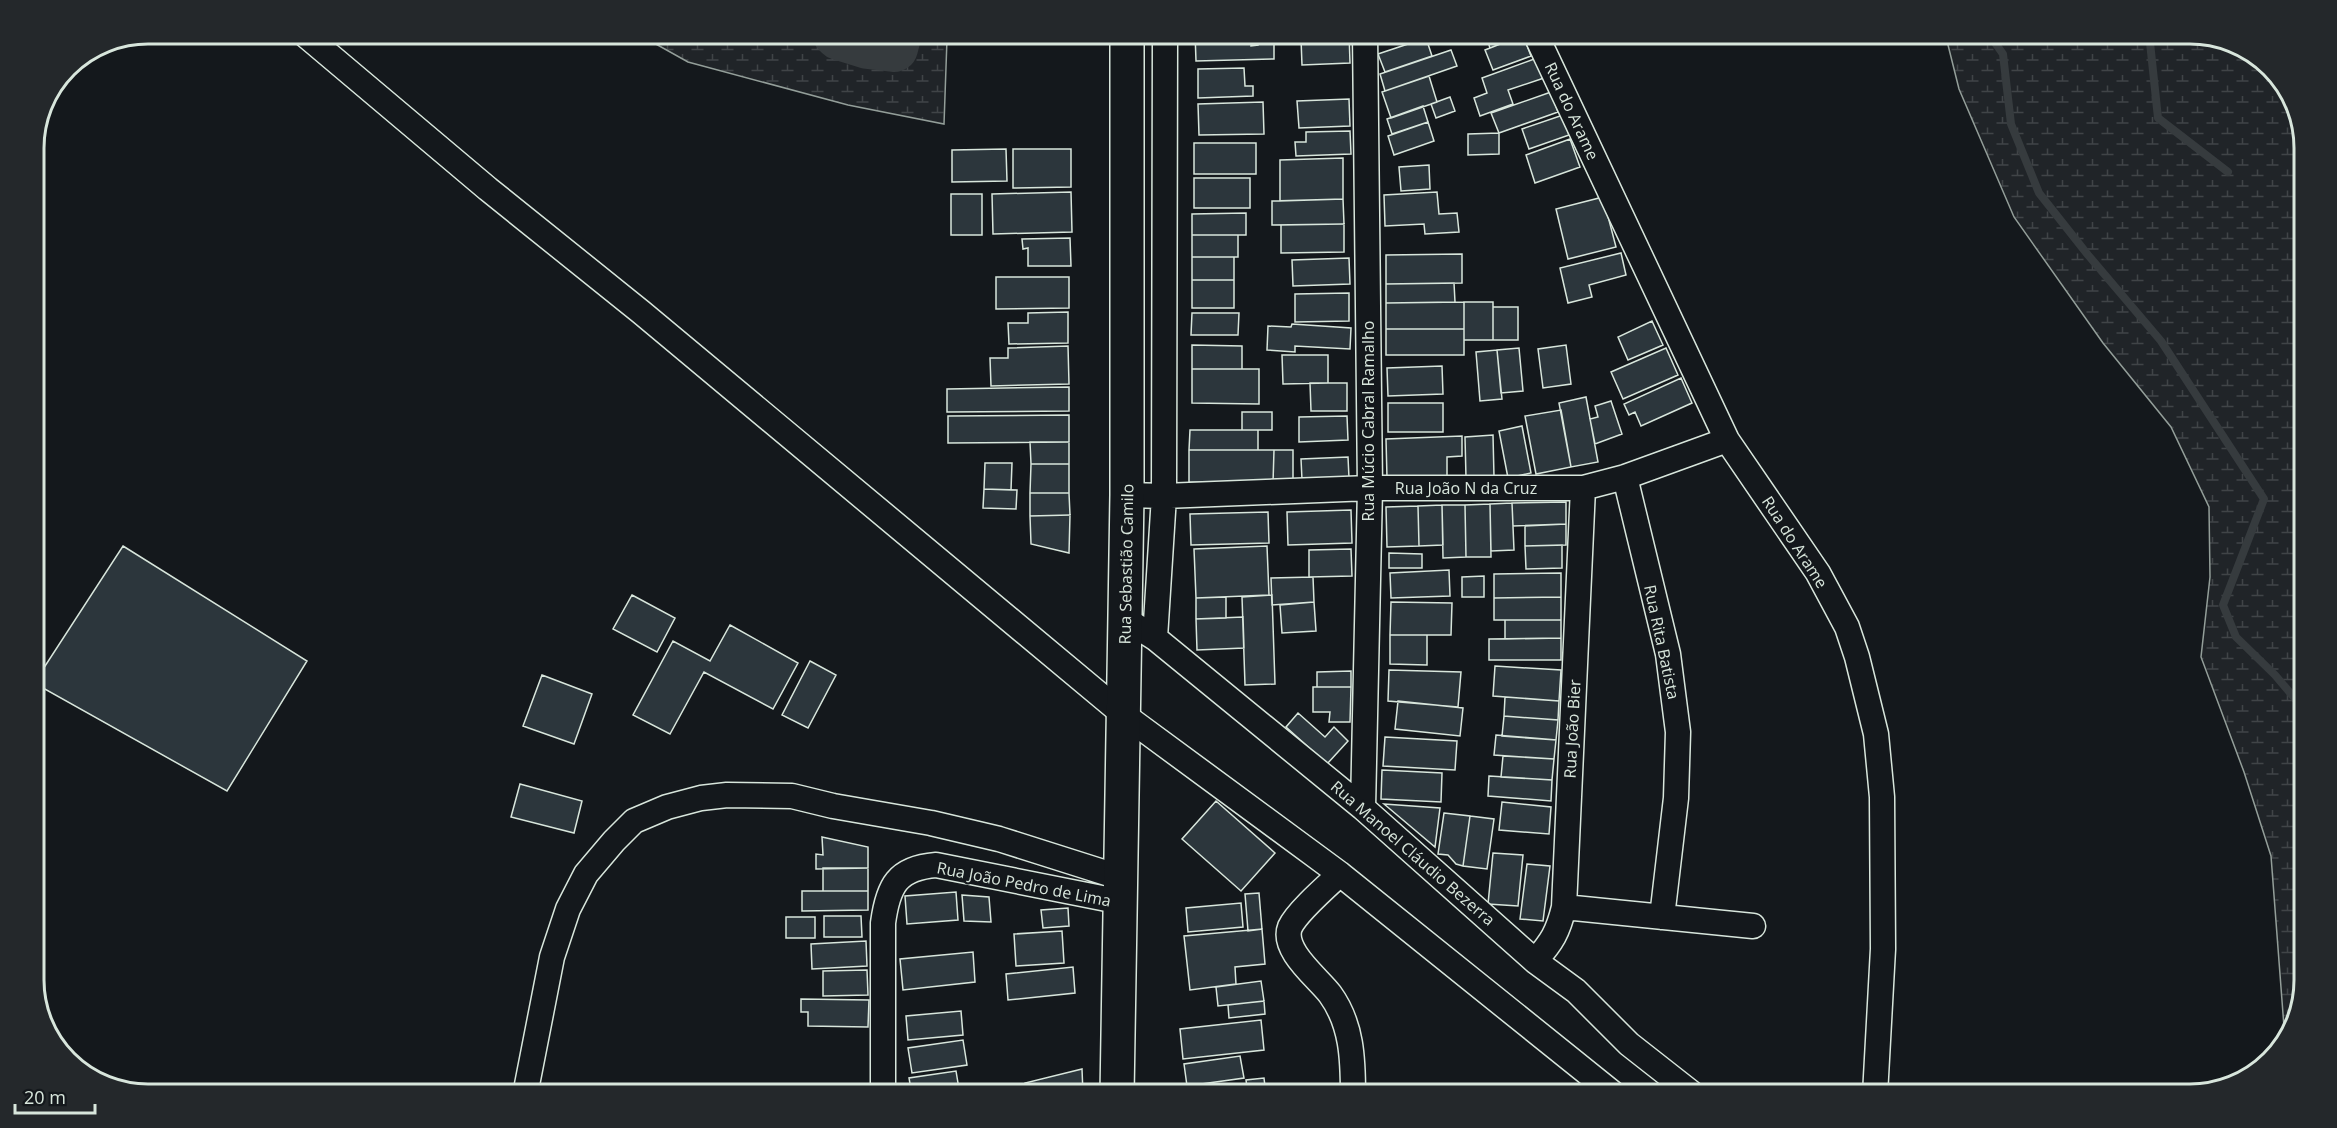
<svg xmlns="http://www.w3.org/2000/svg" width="2337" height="1128" font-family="'Open Sans',sans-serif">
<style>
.wetland{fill:url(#wetland-marsh);stroke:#939e99;stroke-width:1.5}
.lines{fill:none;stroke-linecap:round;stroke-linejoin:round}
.stream{stroke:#363b3e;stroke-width:8}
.river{stroke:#363b3e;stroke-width:48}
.building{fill:#2c363c;stroke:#d8e6dc;stroke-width:1.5}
.minor-casing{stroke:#d8e6dc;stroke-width:27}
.secondary-casing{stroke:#d8e6dc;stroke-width:36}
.minor{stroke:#14181c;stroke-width:24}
.secondary{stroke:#14181c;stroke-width:33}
.labels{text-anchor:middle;stroke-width:4.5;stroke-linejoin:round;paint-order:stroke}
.street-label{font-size:16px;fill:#d8e6dc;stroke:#14181c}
.rim{fill:none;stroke:#d8e6dc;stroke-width:3}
</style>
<defs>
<pattern id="wetland-marsh" width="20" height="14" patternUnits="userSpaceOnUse" patternTransform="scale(1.5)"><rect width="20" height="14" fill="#202428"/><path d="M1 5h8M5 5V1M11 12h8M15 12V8" fill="none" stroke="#404447"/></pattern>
</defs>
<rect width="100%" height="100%" fill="#14181c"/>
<path class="wetland" d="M636,33H959L947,39L944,124L848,105L688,62Z
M1945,33H2189L2240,45L2284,84L2304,140V980L2292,1031L2285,1040L2271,856L2244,772L2201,657L2210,577L2209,507L2171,427L2103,343L2014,217L1959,89Z"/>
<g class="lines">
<path class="stream" d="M1988,33L2003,54L2011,124L2039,193L2088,255L2161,341L2264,499L2223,605L2236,637L2275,675L2297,701L2304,718
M2149,33L2158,118L2228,172"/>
<path class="river" d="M836,33L839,36L868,45L894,48L898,33"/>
</g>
<path class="building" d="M1195,33H1251V46L1258,45L1257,33H1274V59L1196,61Z
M1336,33H1349L1350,63L1302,65L1301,39L1336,37Z
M1477,33H1519L1520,36L1490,48L1487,39L1480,41Z
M1523,35L1531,56L1493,70L1485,50Z
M1426,38L1432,56L1385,72L1378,54Z
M1451,50L1457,66L1385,91L1380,74Z
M1537,58L1544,78L1508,90L1513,104L1480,116L1474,98L1487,93L1482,78Z
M1244,68L1245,86H1253V96L1198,98V69Z
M1429,76L1437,102L1391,118L1382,92Z
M1551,92L1558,112L1499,133L1491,113Z
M1450,97L1455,111L1436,118L1431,104Z
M1349,99L1350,126L1299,128L1297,101Z
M1263,102L1264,134L1199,135L1198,104Z
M1423,106L1428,122L1392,134L1387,119Z
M1563,115L1569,135L1529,149L1522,129Z
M1428,122L1434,141L1394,155L1388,136Z
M1350,131L1351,154L1296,156L1295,142H1306V132Z
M1499,133V154L1468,155V134Z
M1570,139L1580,167L1535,183L1526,155Z
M1194,143H1256V174H1194Z
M1006,149L1007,181L952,182V150Z
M1013,149H1071V187L1013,188Z
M1343,158V199L1280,201V160Z
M1429,165L1430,189L1401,191L1399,167Z
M1194,178H1250V208H1194Z
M1071,192L1072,232L993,234L992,194Z
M1437,192L1439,214L1457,213L1459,232L1425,234L1424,224L1385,226L1384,195Z
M951,194H982V235H951Z
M1603,197L1616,247L1568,259L1556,209Z
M1343,199L1344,224L1272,225V201Z
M1246,213V235H1192V214Z
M1344,224V252L1281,253V225Z
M1192,235H1238V257H1192Z
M1070,238L1071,266H1028V248L1023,249L1022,239Z
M1621,253L1626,275L1589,285L1592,297L1568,303L1560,268Z
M1462,254V283L1386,284V255Z
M1192,257H1234V280H1192Z
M1349,258L1350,284L1293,286L1292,260Z
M996,277H1069V308L996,309Z
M1192,280H1234V308H1192Z
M1454,283L1455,302L1386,303V284Z
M1349,293V321L1295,322V294Z
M1464,302H1493V340H1464Z
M1464,302V329H1386V303Z
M1493,307H1518V340H1493Z
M1068,312V343L1009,344L1008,323H1028V313Z
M1192,313H1239L1238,335H1191Z
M1652,321L1663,345L1628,360L1618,337Z
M1292,324L1351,328L1350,349L1295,346V352L1267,350L1268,326L1291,327Z
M1386,329H1464V355H1386Z
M1192,345L1242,346V369H1192Z
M1566,345L1571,384L1543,388L1538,349Z
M1068,346L1069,384L991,386L990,358H1008V348Z
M1519,348L1523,391L1501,393L1497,350Z
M1666,348L1678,375L1623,399L1611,372Z
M1497,350L1502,399L1480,401L1476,352Z
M1282,355H1328V383L1283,384Z
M1442,366L1443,394L1388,396L1387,368Z
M1192,369H1259V404L1192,403Z
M1681,378L1692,403L1641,426L1635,412L1629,415L1624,404Z
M1310,383H1347V411H1311Z
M1069,387V411L947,412V389Z
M1586,397L1598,462L1571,467L1559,403Z
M1611,401L1622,434L1595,444L1590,419L1598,417L1595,406Z
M1388,403H1443V432H1388Z
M1561,410L1571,467L1536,474L1525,416Z
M1242,412H1272V430H1242Z
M1069,415V442L948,443V416Z
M1347,416L1348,440L1299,442V417Z
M1522,426L1531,473L1508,478L1499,431Z
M1190,430H1258V450H1189Z
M1493,435L1494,477L1466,478L1465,437Z
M1462,436V456L1447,457V476L1387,478L1386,439Z
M1030,442H1069V464H1031Z
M1189,450H1274L1273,483L1189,482Z
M1274,450H1293V482L1273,483Z
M1348,457L1349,478L1302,480L1301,459Z
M985,463H1012L1011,490L984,489Z
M1031,464H1069V493H1030Z
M984,489L1017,490L1016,509L983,508Z
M1030,493H1069L1070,515L1030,516Z
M1566,502V524L1513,526L1512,503Z
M1512,503L1514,550L1491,551L1490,504Z
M1490,504L1491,557H1466L1465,505Z
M1442,505H1465L1466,557L1443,558Z
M1442,505L1443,545L1419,546L1418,506Z
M1418,506L1419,546L1387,547L1386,507Z
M1351,510L1352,543L1288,545L1287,512Z
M1268,512L1269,543L1191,545L1190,514Z
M1070,515L1069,553L1031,544L1030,516Z
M1566,524V545L1525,546V526Z
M1562,545V568L1526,569L1525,546Z
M123,546L307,661L227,791L34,683Z
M1267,546L1269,595L1196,598L1194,549Z
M1351,549L1352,576L1309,577V550Z
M1389,553L1422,554V568H1389Z
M1449,570L1450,596L1391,598L1390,573Z
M1561,573V597L1494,598V574Z
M1484,576V597H1462V577Z
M1313,577L1314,602L1272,605L1271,578Z
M632,595L675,618L657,652L613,629Z
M1272,595L1275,684L1245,685L1242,597Z
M1226,597V618L1196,619V598Z
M1561,597V620H1494V598Z
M1314,602L1316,631L1282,633L1280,605Z
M1391,602L1452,603L1451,635H1390Z
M1243,617L1244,648L1197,650L1196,619Z
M1505,620H1561V638L1505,639Z
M730,625L798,663L773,709L704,672L670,734L633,715L673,641L710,661Z
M1390,635H1427V665L1390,664Z
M1561,638V660H1489V639Z
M810,661L836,675L808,728L782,715Z
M1495,666L1561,670L1559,701L1493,696Z
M1389,670L1461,672L1458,707L1388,701Z
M1351,671V687H1317V672Z
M542,675L592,694L574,744L523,726Z
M1313,687H1351L1350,722H1329L1330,712H1313Z
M1505,697L1559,701L1558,720L1504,716Z
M1398,701L1463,708L1460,736L1395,729Z
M1298,713L1325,737L1334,727L1348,741L1327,764L1286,727Z
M1504,716L1558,720L1556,740L1502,736Z
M1496,735L1556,740L1554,759L1494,755Z
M1385,737L1457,741L1455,770L1383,766Z
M1503,756L1554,759L1552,780L1501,777Z
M1382,770L1442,773L1441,802L1381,799Z
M1489,776L1552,780L1551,801L1488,796Z
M520,784L582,801L574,833L511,817Z
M1216,801L1275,853L1241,891L1182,839Z
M1502,802L1551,807L1549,834L1499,830Z
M1384,804L1440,808L1435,847Z
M1444,813L1470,816L1463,866L1456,864L1448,855L1438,854Z
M1470,816L1494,819L1487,869L1463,866Z
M822,837L868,847V868L816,869V854L823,855Z
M1493,853L1523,855L1518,906L1488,904Z
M1527,864L1550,866L1543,921L1520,919Z
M823,868H868V891H823Z
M802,891H868V910L802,911Z
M956,892L958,920L907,924L905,896Z
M1259,893L1262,929L1248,931L1245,894Z
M962,895L989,897L991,922L964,921Z
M1241,903L1243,927L1188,932L1186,908Z
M1068,908L1069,926L1043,928L1041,910Z
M824,916H861L862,937H824Z
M786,917H815V938H786Z
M1262,929L1265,964L1235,967L1236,984L1190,990L1184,936Z
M1062,931L1064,963L1016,966L1014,934Z
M866,941L867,966L812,969L811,944Z
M973,952L975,982L903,990L900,959Z
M1073,967L1075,993L1008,1000L1006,974Z
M867,970L868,995L823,996V971Z
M1261,981L1264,1001L1218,1006L1216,987Z
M801,999L869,1000L868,1027L808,1026V1012H801Z
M1264,1001L1265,1014L1229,1018L1228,1005Z
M961,1011L963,1035L908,1040L906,1016Z
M1261,1020L1264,1050L1183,1059L1180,1029Z
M963,1040L967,1065L912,1073L908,1048Z
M1240,1056L1244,1078L1187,1086L1184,1064Z
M1082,1069L1083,1094L1026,1095L1025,1083Z
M956,1071L960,1095H912L909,1078Z
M1264,1078L1266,1095H1248L1246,1080Z
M1244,1087L1245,1095H1188V1094Z"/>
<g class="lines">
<defs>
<path id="minor" d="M303,33L488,189L641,312L1124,715L1340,874L1615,1095
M1535,33L1727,440L1818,573L1847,627L1857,657L1876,734L1882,797L1883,949L1875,1095
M1625,477L1668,654L1678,732L1676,798L1662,917
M1127,495L1164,496L1370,488H1583L1625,477L1727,440
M1125,619L1155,638L1363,808L1535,961L1576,991L1629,1044L1694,1095
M1155,638L1164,496L1165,33
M1363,808L1370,488L1365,33
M1340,874C1327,886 1297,912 1290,927C1281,950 1318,978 1330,994C1352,1024 1353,1059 1353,1095
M1564,907L1753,926
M1535,961C1552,942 1558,932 1564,907L1583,488
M525,1095L552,957L568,909L586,874L614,841L634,821L667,807L701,798L727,795L792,796L833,806L931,823L999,839L1122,878
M883,1095V923C888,886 897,868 936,865L1122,902"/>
<path id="secondary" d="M1117,1095L1127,495V33"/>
</defs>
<use href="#minor" class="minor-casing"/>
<use href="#secondary" class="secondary-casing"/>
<use href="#minor" class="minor"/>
<use href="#secondary" class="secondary"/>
</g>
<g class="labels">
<g class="street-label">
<text transform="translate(1572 111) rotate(65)" y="6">Rua do Arame</text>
<text transform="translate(1368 421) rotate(-90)" y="6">Rua Múcio Cabral Ramalho</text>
<text x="1466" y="494">Rua João N da Cruz</text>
<text transform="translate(1795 542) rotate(57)" y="6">Rua do Arame</text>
<text transform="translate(1126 564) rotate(-89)" y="6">Rua Sebastião Camilo</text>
<text transform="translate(1662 642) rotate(78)" y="6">Rua Rita Batista</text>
<text transform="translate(1572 729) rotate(-87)" y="6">Rua João Bier</text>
<text transform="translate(1413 853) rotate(41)" y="6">Rua Manoel Cláudio Bezerra</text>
<text transform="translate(1024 884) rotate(11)" y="6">Rua João Pedro de Lima</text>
</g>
</g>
<path d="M0 0H2337V1128H0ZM148 44H2190A104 104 0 0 1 2294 148V980A104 104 0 0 1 2190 1084H148A104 104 0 0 1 44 980V148A104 104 0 0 1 148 44Z" fill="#24282b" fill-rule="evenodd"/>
<path class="rim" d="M148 44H2190A104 104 0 0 1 2294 148V980A104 104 0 0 1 2190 1084H148A104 104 0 0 1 44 980V148A104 104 0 0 1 148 44Z"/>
<path d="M15 1104v9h80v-9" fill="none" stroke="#d8e6dc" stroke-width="3"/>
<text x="24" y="1104" font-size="18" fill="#d8e6dc" stroke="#14181c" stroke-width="4.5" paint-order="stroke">20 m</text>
</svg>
